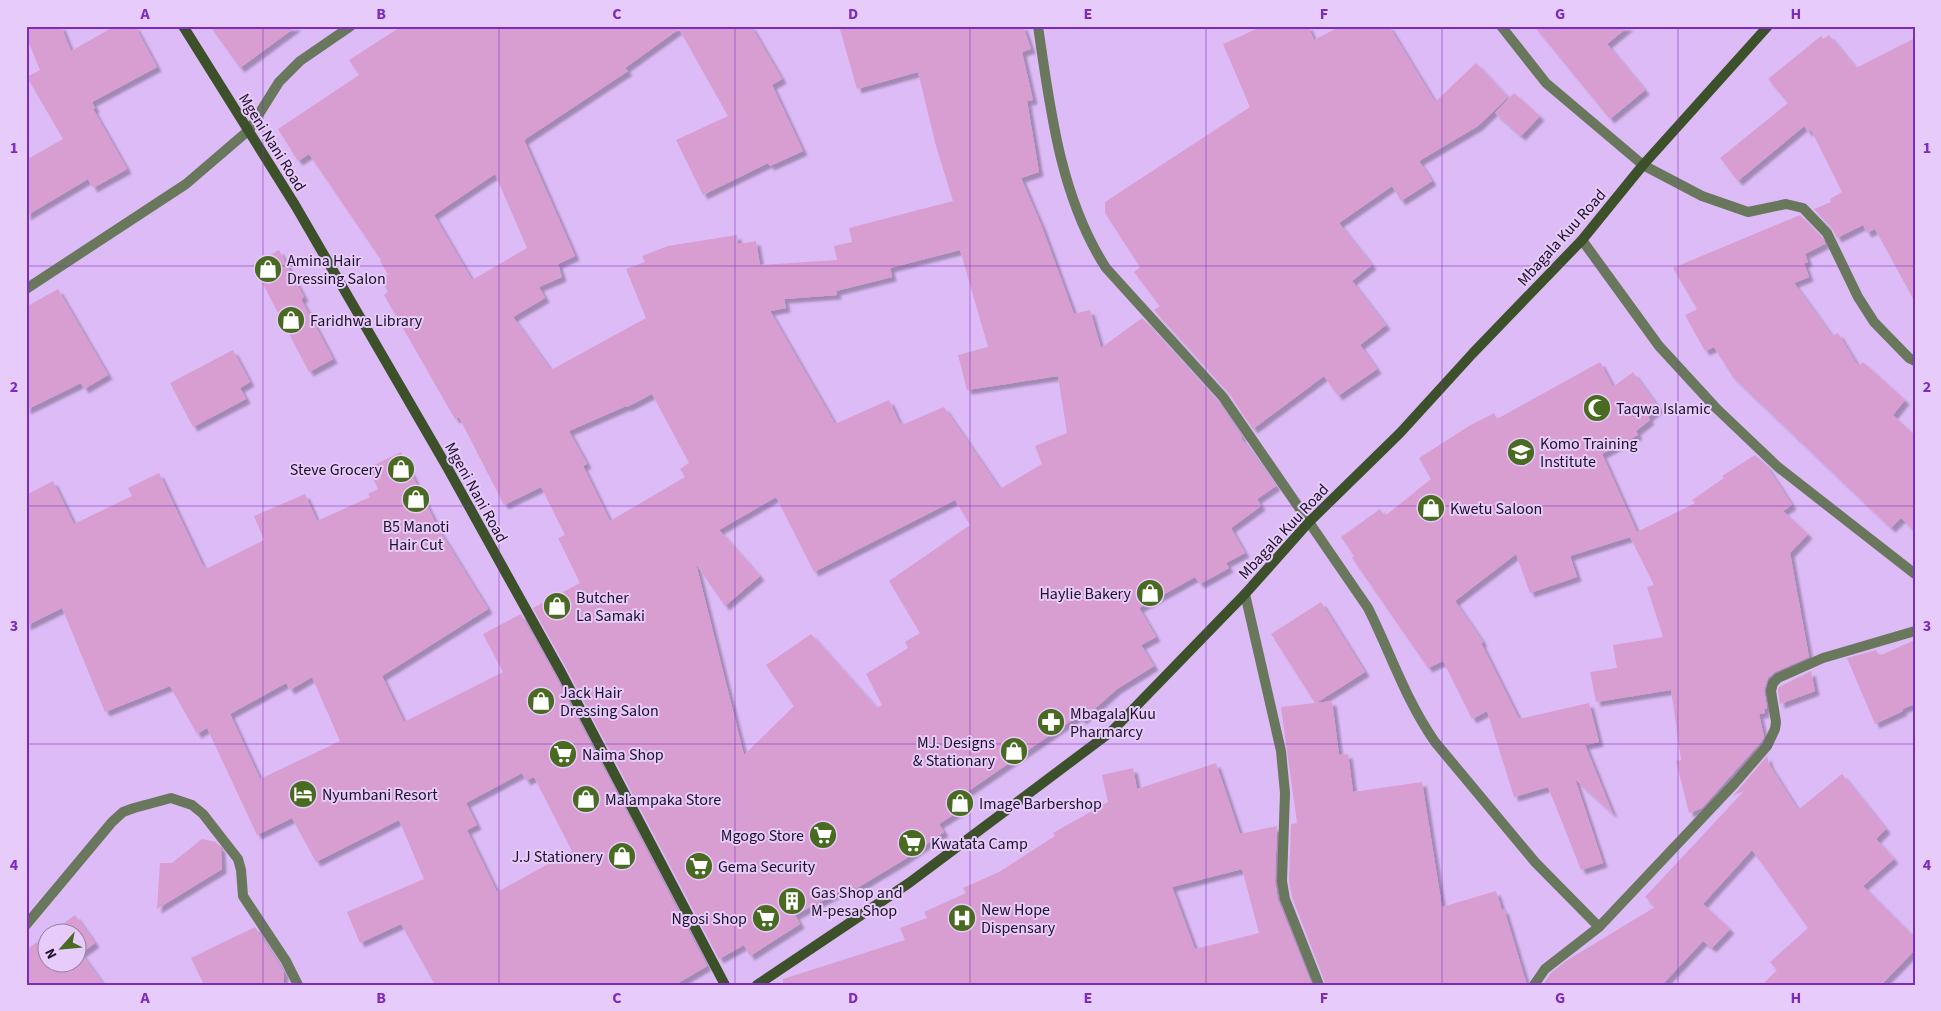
<svg xmlns="http://www.w3.org/2000/svg" width="1941" height="1011" font-family="'Source Sans 3',sans-serif">
<style>
.building{fill:#d89ed2;fill-rule:evenodd;filter:url(#shadow)}
.lines{fill:none;stroke-linecap:round;stroke-linejoin:round}
.street{stroke:#69775d;stroke-width:10}
.secondary{stroke:#3c5029;stroke-width:10}
.grid{fill:none;stroke:#7b2cbf;stroke-width:1;stroke-opacity:0.55}
.labels{text-anchor:middle;stroke-width:4;stroke-linejoin:round;paint-order:stroke}
.street-label{font-size:16px;fill:#1e1127;stroke:#e6cbfb}
.poi-label{font-size:16px;fill:#1e1127;stroke:#e6cbfb;text-anchor:start}
.neatline{fill:none;stroke:#7b2cbf;stroke-width:2}
.grid-label{font-size:16px;text-anchor:middle;font-weight:bold;fill:#7b2cbf}
</style>
<defs>
<filter id="shadow"><feDropShadow dx="4.5" dy="4.5" stdDeviation="1" flood-color="#0004"/></filter>
</defs>
<rect width="100%" height="100%" fill="#ddbbf6"/>
<path class="building" d="M26,26H61L71,51L115,26H135L157,67L92,102L95,108L93,109L127,169L93,188L88,179L26,216V160L63,139L27,77L40,70L26,36Z
M210,26H297L240,68Z
M402,26H751L782,79L772,85L803,151L770,166L768,163L703,195L676,140L728,116L679,29L625,68L628,71L524,140L575,256L558,264L562,277L539,287L545,298L513,317L551,370L646,318L626,269L645,262L642,256L668,246L737,235L738,244L756,241L760,265L837,260L834,246L852,242L849,228L953,201L936,146L918,72L857,89L839,26H1023L1031,49L1022,52L1033,100L1027,101L1039,172L1021,178L1042,227L1074,314L1090,310L1101,348L1142,318L1218,401L1242,437L1241,438L1276,486L1257,499L1261,506L1231,528L1245,553L1226,563L1229,568L1200,584L1195,577L1139,608L1156,637L1141,645L1154,666L1117,689L1082,720L1078,716L961,796L967,806L939,824L944,832L902,861L847,894L845,889L795,915L800,924L750,956L744,945L719,959L568,671L533,608L580,583L558,538L565,535L541,487L504,505L459,417L455,419L384,295L388,292L381,279L388,274L380,261L381,260L309,154L298,161L278,129L359,75L349,60ZM495,174L527,248L472,280L434,215ZM960,250L988,347L958,355L967,390L1058,376L1067,433L1035,446L1042,464L1000,489L944,407L904,424L903,422L900,424L889,400L835,424L770,311L786,308L784,299L837,295L836,291L892,277L890,268ZM652,394L689,463L680,469L685,477L610,521L583,466L587,464L569,431L626,406L627,407ZM776,497L814,572L955,500L970,525L889,581L920,633L905,642L908,648L866,674L882,705L877,708L811,634L766,665L794,706L744,755L696,564L725,606L760,576L719,530Z
M1263,26H1308L1314,40L1341,26H1389L1435,102L1476,63L1508,97L1478,126L1419,161L1432,181L1401,201L1392,186L1339,223L1372,265L1352,281L1386,325L1360,345L1377,369L1338,396L1324,376L1253,429L1228,392L1154,310L1160,306L1134,272L1140,267L1105,213V202L1250,107L1223,44Z
M1534,26H1629L1607,44L1645,90L1610,119Z
M1829,35L1856,68L1915,38V302L1875,229L1867,233L1863,225L1837,238L1832,228L1814,209L1831,202L1830,199L1842,192L1811,130L1808,132L1804,126L1738,181L1720,158L1788,103L1768,79L1821,36L1823,39Z
M1514,93L1540,116L1521,136L1495,113Z
M1800,215L1821,237L1825,244L1805,254L1808,262L1804,263L1809,277L1794,283L1832,336L1838,333L1858,366L1863,362L1905,400L1893,415L1915,436V531L1901,518L1891,528L1732,376L1714,347L1705,351L1685,315L1697,309L1673,268Z
M279,250L304,297L301,299L333,359L309,372L253,265Z
M58,289L108,375L84,389L81,383L26,410V307Z
M233,350L250,382L240,388L246,399L193,427L170,383Z
M1600,362L1613,387L1633,372L1659,408L1648,417L1650,420L1636,431L1638,435L1602,454L1637,532L1695,503L1692,500L1724,478L1722,476L1755,455L1766,465L1792,505L1783,511L1808,534L1790,553L1809,657L1775,672L1768,678L1764,690L1767,708L1764,709L1765,713L1759,714L1764,737L1761,742L1702,808L1689,813L1676,761L1681,760L1671,690L1596,702L1590,672L1617,668L1613,645L1663,637L1647,587L1654,585L1630,537L1570,556L1577,577L1530,593L1516,554L1455,601L1483,642L1481,643L1519,719L1589,703L1599,742L1585,745L1613,814L1575,779L1603,863L1581,870L1548,787L1514,797L1487,711L1472,719L1443,661L1428,668L1352,558L1354,556L1341,537L1380,509L1385,516L1431,479L1419,458L1469,426L1494,413L1497,419Z
M401,452L439,530L488,609L382,676L404,722L503,672L483,634L521,614L556,677L707,966L675,985H435L401,924L360,943L347,912L424,879L399,820L316,862L292,818L257,835L207,728L197,734L170,686L105,712L62,608L26,626V495L53,481L74,524L132,496L128,488L159,473L202,564L206,569L264,540L254,516L305,494L317,521L370,497L368,494L378,489L368,468ZM312,677L340,741L260,779L230,714L286,683L290,690ZM522,773L526,781L534,777L572,851L497,892L467,830L477,825L466,803Z
M1321,602L1365,672L1316,703L1332,701L1339,755L1348,754L1353,792L1422,782L1442,907L1496,891L1502,910L1504,909L1527,985H1326L1292,897L1289,881L1291,824L1297,823L1281,707L1315,703L1271,634Z
M1915,640V704L1902,709L1903,711L1875,724L1847,658L1876,650L1879,656Z
M1811,671L1815,691L1780,704L1778,691L1779,687Z
M1767,756L1769,764L1798,810L1842,774L1886,829L1876,839L1894,859L1863,886L1915,938V950L1881,985H1762L1777,970L1770,962L1808,928L1752,850L1703,904L1730,929L1712,948L1703,941L1662,985H1543L1550,974L1566,961L1655,907L1645,897L1744,791L1733,796Z
M1216,763L1240,834L1277,826L1275,881L1278,900L1312,985H783V979L905,940L900,928L927,918L924,912L966,893L963,888L999,872L1055,836L1053,833L1108,802L1102,775L1133,768L1137,789ZM1242,869L1259,933L1195,949L1172,887Z
M202,839L216,842L221,849L222,869L157,909L160,863H172Z
M75,915L95,943L81,953L104,985H26V950L48,934V964H78V934H49Z
M255,927L284,972L283,985H204L191,958Z"/>
<g class="lines">
<path class="street" d="M1038,26C1050,108 1060,197 1106,268L1223,397L1368,608C1391,654 1405,699 1435,742L1535,862L1599,927
M1501,26L1546,83L1643,165L1702,196L1748,212L1786,204L1803,208L1827,233L1858,297L1874,322L1909,358L1915,361
M1582,240L1659,346L1716,408L1778,467L1915,574
M26,289L186,184L249,130L279,82L300,61L351,26
M1245,594L1281,751L1285,793L1282,881L1285,899L1319,985
M26,925L112,822L123,812L134,808L171,798L192,805L203,814L238,859L241,870L243,896L286,961L298,985
M1534,985L1545,969L1599,927L1735,783L1767,746L1775,729L1776,722L1771,691L1773,683L1778,678L1823,658L1915,631"/>
<path class="secondary" d="M183,26L295,205L447,467L562,674L725,985
M757,985L909,883L1112,731L1245,594L1309,522L1400,433L1473,353L1582,240L1643,165L1768,26"/>
</g>
<path class="grid" d="M263,26V985M499,26V985M735,26V985M970,26V985M1206,26V985M1442,26V985M1678,26V985M26,266H1915M26,506H1915M26,744H1915"/>
<defs>
<symbol id="shop-disc" viewBox="-11 -11 22 22"><circle r="9.5" fill="#496a21" stroke="#e6cbfb"/><path d="M-5-2.5h2.3a2.7 3.5 0 0 1 5.4 0H5L5.5 6h-11ZM-1.5-2.5h3a1.5 2.3 0 0 0-3 0Z" fill="#fff"/></symbol>
<symbol id="mosque-disc" viewBox="-11 -11 22 22"><circle r="9.5" fill="#496a21" stroke="#e6cbfb"/><path d="M3.5-4.9A6 6 0 1 0 3.5 4.9A5 5 0 1 1 3.5-4.9Z" fill="#fff"/></symbol>
<symbol id="school-disc" viewBox="-11 -11 22 22"><circle r="9.5" fill="#496a21" stroke="#e6cbfb"/><path d="M0-5L7-2L0 1L-7-2ZM-4 1L0 2.5L4 1V4Q0 6-4 4Z" fill="#fff"/></symbol>
<symbol id="pharmacy-disc" viewBox="-11 -11 22 22"><circle r="9.5" fill="#496a21" stroke="#e6cbfb"/><path d="M-2-6h4v4h4v4h-4v4h-4v-4h-4v-4h4Z" fill="#fff"/></symbol>
<symbol id="supermarket-disc" viewBox="-11 -11 22 22"><circle r="9.5" fill="#496a21" stroke="#e6cbfb"/><path d="M-6-5.5h2.5l.6 2H6L4.5 2H-2.5L-4.4-4H-6ZM-1.5 3.2a1.3 1.3 0 1 0 .1 0ZM3 3.2a1.3 1.3 0 1 0 .1 0Z" fill="#fff"/></symbol>
<symbol id="hotel-disc" viewBox="-11 -11 22 22"><circle r="9.5" fill="#496a21" stroke="#e6cbfb"/><path d="M-6-4.5h1.5V1H6V5H4.5V3h-9V5H-6ZM-4 0a1.8 1.8 0 1 1 3.6 0ZM.5 0V-2.5h3Q6-2.5 6 0Z" fill="#fff"/></symbol>
<symbol id="building-disc" viewBox="-11 -11 22 22"><circle r="9.5" fill="#496a21" stroke="#e6cbfb"/><path d="M-4-6H4V6H1V3H-1V6H-4ZM-2.5-4.3h1.7v1.8h-1.7ZM.8-4.3h1.7v1.8H.8ZM-2.5-1h1.7V.8h-1.7ZM.8-1h1.7V.8H.8Z" fill="#fff"/></symbol>
<symbol id="hospital-disc" viewBox="-11 -11 22 22"><circle r="9.5" fill="#496a21" stroke="#e6cbfb"/><path d="M-5-5h3v3.5h4V-5h3V5h-3V1.5h-4V5h-3Z" fill="#fff"/></symbol>
</defs>
<g fill-rule="evenodd">
<use href="#shop-disc" x="252" y="253" width="32" height="32"/>
<use href="#shop-disc" x="275" y="304" width="32" height="32"/>
<use href="#mosque-disc" x="1581" y="392" width="32" height="32"/>
<use href="#school-disc" x="1505" y="436" width="32" height="32"/>
<use href="#shop-disc" x="385" y="453" width="32" height="32"/>
<use href="#shop-disc" x="400" y="483" width="32" height="32"/>
<use href="#shop-disc" x="1415" y="492" width="32" height="32"/>
<use href="#shop-disc" x="1134" y="577" width="32" height="32"/>
<use href="#shop-disc" x="541" y="590" width="32" height="32"/>
<use href="#shop-disc" x="525" y="685" width="32" height="32"/>
<use href="#pharmacy-disc" x="1035" y="706" width="32" height="32"/>
<use href="#shop-disc" x="998" y="735" width="32" height="32"/>
<use href="#supermarket-disc" x="547" y="738" width="32" height="32"/>
<use href="#hotel-disc" x="287" y="778" width="32" height="32"/>
<use href="#shop-disc" x="570" y="783" width="32" height="32"/>
<use href="#shop-disc" x="944" y="787" width="32" height="32"/>
<use href="#supermarket-disc" x="807" y="819" width="32" height="32"/>
<use href="#supermarket-disc" x="896" y="827" width="32" height="32"/>
<use href="#shop-disc" x="606" y="840" width="32" height="32"/>
<use href="#supermarket-disc" x="683" y="850" width="32" height="32"/>
<use href="#building-disc" x="776" y="885" width="32" height="32"/>
<use href="#supermarket-disc" x="750" y="902" width="32" height="32"/>
<use href="#hospital-disc" x="946" y="902" width="32" height="32"/>
</g>
<g class="labels">
<g class="street-label">
<text transform="translate(273 142) rotate(58)" y="6">Mgeni Nani Road</text>
<text transform="translate(1561 237) rotate(-48)" y="6">Mbagala Kuu Road</text>
<text transform="translate(477 492) rotate(61)" y="6">Mgeni Nani Road</text>
<text transform="translate(1283 531) rotate(-47)" y="6">Mbagala Kuu Road</text>
</g>
<g class="poi-label">
<text x="287" y="266">Amina Hair<tspan x="287" dy="18">Dressing Salon</tspan></text>
<text x="310" y="326">Faridhwa Library</text>
<text x="1616" y="414">Taqwa Islamic</text>
<text x="1540" y="449">Komo Training<tspan x="1540" dy="18">Institute</tspan></text>
<text x="382" y="475" text-anchor="end">Steve Grocery</text>
<text x="1450" y="514">Kwetu Saloon</text>
<text x="416" y="532" text-anchor="middle">B5 Manoti<tspan x="416" dy="18">Hair Cut</tspan></text>
<text x="1131" y="599" text-anchor="end">Haylie Bakery</text>
<text x="576" y="603">Butcher<tspan x="576" dy="18">La Samaki</tspan></text>
<text x="560" y="698">Jack Hair<tspan x="560" dy="18">Dressing Salon</tspan></text>
<text x="1070" y="719">Mbagala Kuu<tspan x="1070" dy="18">Pharmarcy</tspan></text>
<text x="995" y="748" text-anchor="end">MJ. Designs<tspan x="995" dy="18">&amp; Stationary</tspan></text>
<text x="582" y="760">Naima Shop</text>
<text x="322" y="800">Nyumbani Resort</text>
<text x="605" y="805">Malampaka Store</text>
<text x="979" y="809">Image Barbershop</text>
<text x="804" y="841" text-anchor="end">Mgogo Store</text>
<text x="931" y="849">Kwatata Camp</text>
<text x="603" y="862" text-anchor="end">J.J Stationery</text>
<text x="718" y="872">Gema Security</text>
<text x="811" y="898">Gas Shop and<tspan x="811" dy="18">M-pesa Shop</tspan></text>
<text x="981" y="915">New Hope<tspan x="981" dy="18">Dispensary</tspan></text>
<text x="747" y="924" text-anchor="end">Ngosi Shop</text>
</g>
</g>
<rect width="1941" height="1011" fill="none" stroke="#e6cbfb" stroke-width="55"/>
<g transform="translate(62 948) rotate(243)"><circle r="24" fill="#e6cbfb" stroke="#9681a6"/>
<path d="M0-4L9 19L0 12L-9 19Z" fill="#496a21"/>
<text y="-8" font-size="14" font-weight="bold" text-anchor="middle" fill="#1e1127">N</text>
</g>
<rect x="28" y="28" width="1886" height="956" class="neatline"/>
<g class="grid-label">
<text x="145" y="19">A</text>
<text x="381" y="19">B</text>
<text x="617" y="19">C</text>
<text x="853" y="19">D</text>
<text x="1088" y="19">E</text>
<text x="1324" y="19">F</text>
<text x="1560" y="19">G</text>
<text x="1796" y="19">H</text>
<text x="14" y="153">1</text>
<text x="1927" y="153">1</text>
<text x="14" y="392">2</text>
<text x="1927" y="392">2</text>
<text x="14" y="631">3</text>
<text x="1927" y="631">3</text>
<text x="14" y="870">4</text>
<text x="1927" y="870">4</text>
<text x="145" y="1003">A</text>
<text x="381" y="1003">B</text>
<text x="617" y="1003">C</text>
<text x="853" y="1003">D</text>
<text x="1088" y="1003">E</text>
<text x="1324" y="1003">F</text>
<text x="1560" y="1003">G</text>
<text x="1796" y="1003">H</text>
</g>
</svg>
